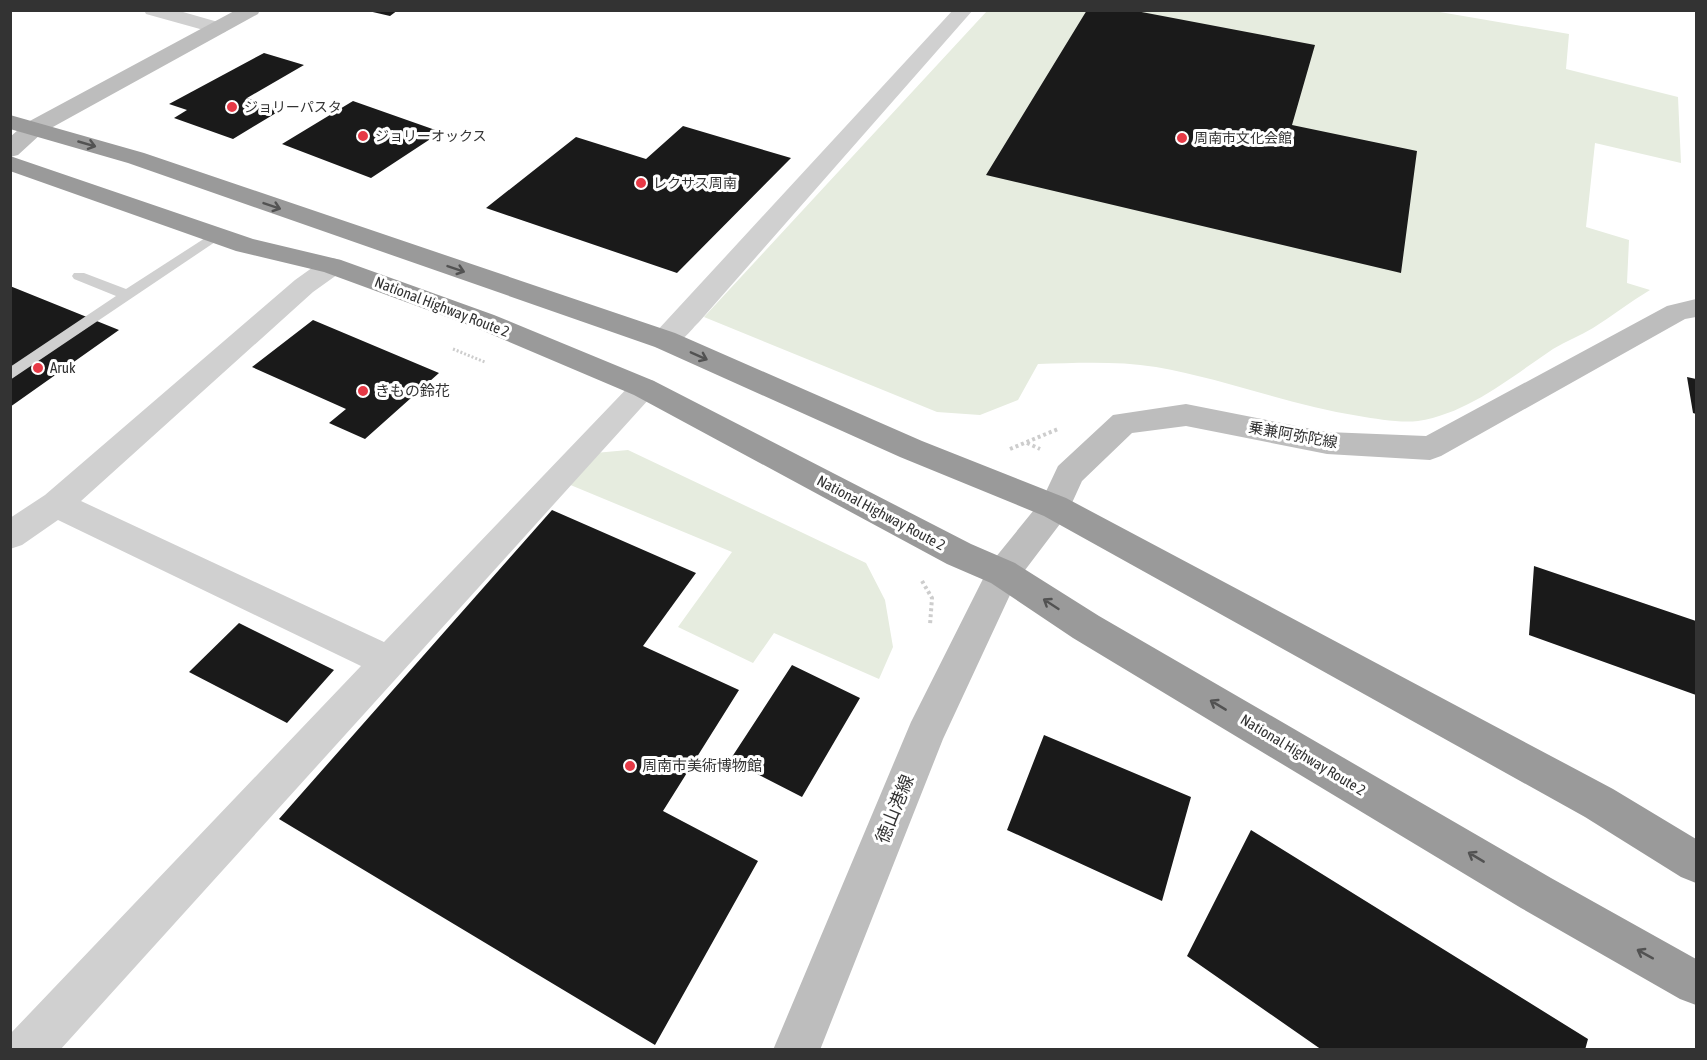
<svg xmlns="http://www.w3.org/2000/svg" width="1707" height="1060" font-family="'Asap Condensed','Noto Sans JP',sans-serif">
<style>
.green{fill:#e6ecdf}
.building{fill:#1a1a1a}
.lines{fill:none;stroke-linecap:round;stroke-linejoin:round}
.path-far1{stroke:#cdcdcd;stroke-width:3;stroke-dasharray:2 2;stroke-linecap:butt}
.path{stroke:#cdcdcd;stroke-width:4;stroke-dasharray:3 3;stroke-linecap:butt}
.lane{fill:#d0d0d0;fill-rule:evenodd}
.street{fill:#d0d0d0;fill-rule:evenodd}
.secondary{fill:#bdbdbd;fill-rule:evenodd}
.highway{fill:#9a9a9a;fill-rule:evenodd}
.oneway{stroke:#525252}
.poi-dot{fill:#e63946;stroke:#fff;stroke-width:2}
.labels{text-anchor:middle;stroke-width:6;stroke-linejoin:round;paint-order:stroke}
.far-poi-label{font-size:14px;fill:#333;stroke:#fff;text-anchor:start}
.street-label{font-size:15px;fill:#333;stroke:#fff}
.poi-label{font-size:15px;fill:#333;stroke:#fff;text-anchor:start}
.near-street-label{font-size:18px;fill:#333;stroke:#fff}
</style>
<rect width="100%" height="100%" fill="#fff"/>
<path class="green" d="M987,11H1434L1569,34L1566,69L1678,97L1681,163L1595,143L1586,227L1629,240L1627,283L1650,290C1630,302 1612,316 1593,328C1580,336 1566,341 1553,349C1511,377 1469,413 1418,421C1400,423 1377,419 1359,416C1289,405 1225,379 1156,367C1117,361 1077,363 1038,364L1018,400L980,415L937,412L704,317Z
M628,450L866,563L885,600L893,647L879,679L774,633L753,663L678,627L732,552L556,479L595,453Z"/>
<path class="building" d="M364,10H398L390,16Z
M1087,10H1131L1315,45L1292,125L1417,151L1401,273L986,175Z
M264,53L304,65L247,98L281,110L233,139L174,118L187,110L169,104Z
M353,101L441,132L371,178L282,144Z
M683,126L791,158L677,273L486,208L576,137L646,159Z
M10,286L119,330L10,407Z
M313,320L439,373L365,439L329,423L346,409L252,367Z
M1687,377L1696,379V414L1693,413Z
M552,510L696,573L643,646L739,690L663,811L758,861L655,1045L279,819Z
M1534,566L1696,621V695L1529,635Z
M239,623L334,670L287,723L189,672Z
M792,665L860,698L802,797L730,760Z
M1044,735L1191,797L1162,901L1007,830Z
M1251,830L1588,1039L1585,1050H1322L1187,956Z"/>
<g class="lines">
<path class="path-far1" d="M453,349L485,362"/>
<path class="path" d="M1027,443L1040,449
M1010,449L1058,429
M922,581L932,598L930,625"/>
<path class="lane" d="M216,231L223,235L221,238L10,380V367L116,296L74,279L72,276L74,273H84L126,289Z"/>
<path class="street" d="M144,10H176L225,24L228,28L225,32L218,34L146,14Z
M953,10H973L699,322C685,336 676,352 655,347L651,340L655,333Z
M332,258L341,260L345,266L341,272L313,292L81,501L384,642L634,381L644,378L654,381L659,388L60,1050H10L11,1033L361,666L58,520L22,545L10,549V518L45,495L295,280L323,260Z"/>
<path class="secondary" d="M236,10H260L258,14L42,133L18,155L10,157V137L26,123Z
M1696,299V317L1685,319L1441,456L1430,460L1327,454L1186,426L1132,433L1082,481L1066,516L1016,582L943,739L820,1050H773L911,722L991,563L1042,500L1058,466L1113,415L1186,404L1327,432L1426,436L1667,306Z"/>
<path class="highway" d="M10,115L144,153L675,333L922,441L1066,498L1613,789L1696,839V883L1681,877L1585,817L1044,516L900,457L655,347L128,163L10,129Z
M10,156L253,239L341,260L494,315L654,381L971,544L1015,563L1099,616L1551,878L1696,959V1005L1680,999L1521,908L1073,638L991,583L947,564L634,395L474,327L324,272L236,251L10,171Z"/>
</g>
<defs><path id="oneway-shaft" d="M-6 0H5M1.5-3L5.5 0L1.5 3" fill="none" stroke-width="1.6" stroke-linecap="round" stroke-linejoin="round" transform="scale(1.5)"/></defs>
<g class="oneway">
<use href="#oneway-shaft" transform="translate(87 144) rotate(16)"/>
<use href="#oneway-shaft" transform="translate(272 206) rotate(19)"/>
<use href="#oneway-shaft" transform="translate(456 269) rotate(19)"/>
<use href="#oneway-shaft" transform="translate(699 356) rotate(24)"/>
<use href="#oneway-shaft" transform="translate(1051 604) rotate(-147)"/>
<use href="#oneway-shaft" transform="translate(1218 705) rotate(-149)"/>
<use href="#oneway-shaft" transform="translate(1476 857) rotate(-149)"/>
<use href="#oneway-shaft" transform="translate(1645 954) rotate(-151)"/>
</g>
<g class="poi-dot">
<circle cx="232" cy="107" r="6"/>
<circle cx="363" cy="136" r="6"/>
<circle cx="1182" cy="138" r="6"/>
<circle cx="641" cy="183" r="6"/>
<circle cx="38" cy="368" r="6"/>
<circle cx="363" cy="391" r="6"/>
<circle cx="630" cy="766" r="6"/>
</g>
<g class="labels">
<g class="far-poi-label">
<text x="244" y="112">ジョリーパスタ</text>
<text x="375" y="141">ジョリーオックス</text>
<text x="1194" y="143">周南市文化会館</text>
<text x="653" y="188">レクサス周南</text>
</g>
<g class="street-label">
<text transform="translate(442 307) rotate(21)" y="5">National Highway Route 2</text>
<text transform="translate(1293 435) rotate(10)" y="5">乗兼阿弥陀線</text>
<text transform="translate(881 513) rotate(28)" y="5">National Highway Route 2</text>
<text transform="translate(1303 755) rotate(31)" y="5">National Highway Route 2</text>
</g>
<g class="poi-label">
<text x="50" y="373">Aruk</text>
<text x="375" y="396">きもの鈴花</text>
<text x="642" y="771">周南市美術博物館</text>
</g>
<g class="near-street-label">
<text transform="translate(895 809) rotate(-68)" y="6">徳山港線</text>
</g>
</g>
<rect width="1707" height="1060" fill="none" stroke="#333333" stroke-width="24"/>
</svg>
